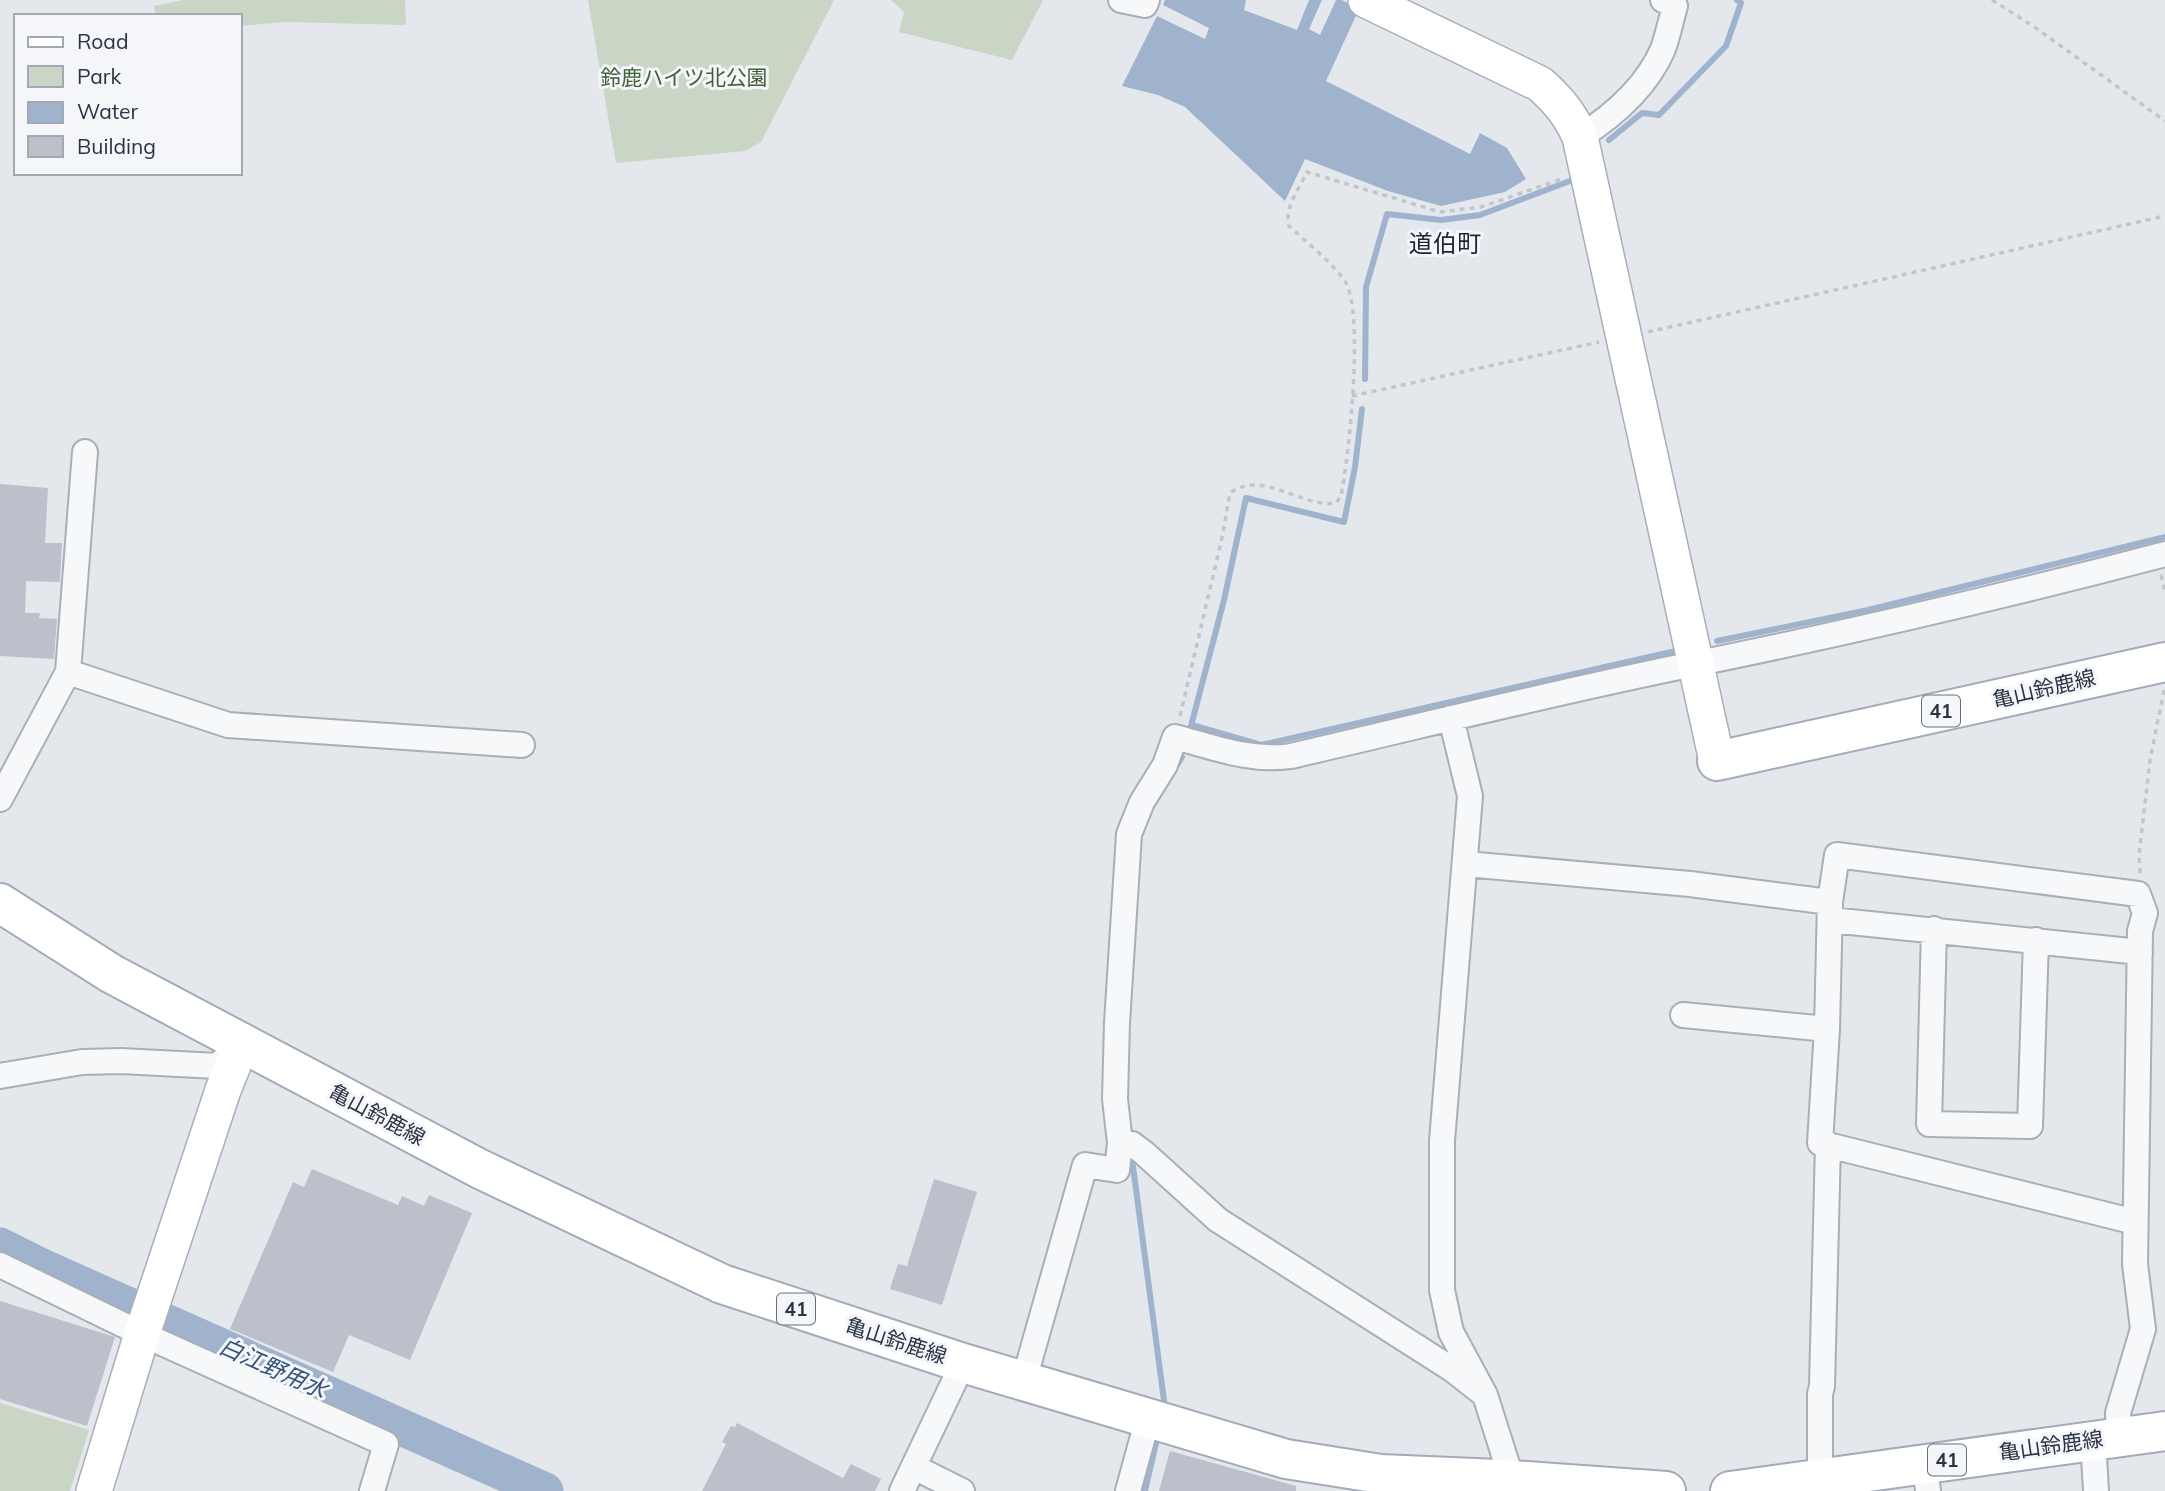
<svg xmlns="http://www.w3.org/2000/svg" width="2165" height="1491" font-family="Mulish,'Noto Sans JP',sans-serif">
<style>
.green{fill:#c9d6c5}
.water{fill:#9fb4cc}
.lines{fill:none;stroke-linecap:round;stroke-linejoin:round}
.stream{stroke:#9fb4cc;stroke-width:6}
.river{stroke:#9fb4cc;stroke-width:37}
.building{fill:#bbc0ca}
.street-casing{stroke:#a9aeb7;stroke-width:28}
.secondary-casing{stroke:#a9aeb7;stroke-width:38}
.primary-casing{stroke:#a3abb8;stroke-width:42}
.path{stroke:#c2c5cb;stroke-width:3.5;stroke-dasharray:5 5;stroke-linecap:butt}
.street{stroke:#f7f8fa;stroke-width:24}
.secondary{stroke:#fff;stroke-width:35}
.primary{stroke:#fff;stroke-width:38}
.labels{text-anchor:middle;stroke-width:6;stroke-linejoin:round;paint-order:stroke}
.shield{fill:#f4f6f9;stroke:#676e7b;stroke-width:2}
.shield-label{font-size:19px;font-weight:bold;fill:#2b3445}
.park-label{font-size:21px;fill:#3f6138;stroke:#f4f6f9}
.street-label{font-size:21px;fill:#2b3445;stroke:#f4f6f9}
.water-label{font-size:23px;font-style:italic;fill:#34527a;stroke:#f4f6f9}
.quarter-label{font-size:24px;fill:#1d2536;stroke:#f4f6f9}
</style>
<rect width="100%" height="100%" fill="#e4e7ec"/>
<path class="green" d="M183,0H405L406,25L285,22L240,26V16H156L154,6Z
M588,0H834L761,142L745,151L616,163Z
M891,0H1043L1012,60L899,32L904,12Z
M0,1403L89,1430L70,1491H0Z"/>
<path class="water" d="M1165,0H1246L1244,10L1297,30L1309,0H1322L1309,29L1320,35L1336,0H1342L1359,9L1326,81L1470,154L1480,133L1507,148L1526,179L1505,192L1441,206L1388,191L1305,159L1285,201L1185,107L1158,95L1122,86L1157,16L1205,39L1209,28L1163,5Z"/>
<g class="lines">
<path class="stream" d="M1609,140L1642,113L1659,115L1726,46L1741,3L1737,0
M1365,379L1366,287L1387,214L1441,220L1480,215L1570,181
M1717,641L1868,610L2165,537
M1192,725L1261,745L1680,650
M1191,726L1224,600L1246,498L1344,522L1355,467L1362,409
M1174,770L1182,757
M1132,1159L1165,1408
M1145,1491L1157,1439"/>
<path class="river" d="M0,1246L44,1268L545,1491"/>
</g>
<path class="building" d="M0,484L48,488L45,543H62L60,582L26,581L25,613H40L39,618L57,619L54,659L0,656Z
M312,1169L398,1205L402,1196L424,1206L429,1195L472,1213L410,1360L349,1335L333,1372L230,1329L293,1182L304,1187Z
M934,1179L977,1192L942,1305L890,1289L898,1264L907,1266Z
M0,1301L115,1337L87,1426L0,1399Z
M737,1423L843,1478L851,1464L881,1479L875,1491H702L726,1444L722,1442L731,1426L735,1427Z
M1170,1451L1296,1486V1491H1159Z"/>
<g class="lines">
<defs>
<path id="street" d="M1121,0L1145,5L1147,0
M1580,137C1613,116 1647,86 1663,49C1668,35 1671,20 1675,6L1663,0
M68,672L228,725L522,745
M1451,718L1470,796L1442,1141V1290L1451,1332L1485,1395
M0,799L68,672L85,452
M1466,864L1690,884L1830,902
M1831,920L2140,952
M1934,929L1929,1124L2030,1126L2036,940
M1683,1015L1827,1029
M0,1076L82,1062L121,1061L217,1066L239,1046
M1120,1143L1132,1144L1144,1153L1218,1220L1453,1370L1485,1395L1512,1480
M0,1265L142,1334L386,1444L372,1491
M1024,1380L1085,1165L1117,1170L1120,1143L1115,1099L1117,1023L1129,834L1142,802L1165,765L1175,737C1213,747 1251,762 1291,756C1425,725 1559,691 1694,664C1852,632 2009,595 2165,554
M2119,1437L2118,1413L2143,1329L2135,1264L2140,931L2145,913L2138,894L1837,855L1830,902L1827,1029L1820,1143L2135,1222
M2093,1440L2096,1491
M1925,1463L1928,1491
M914,1467L962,1491
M1820,1479V1394L1822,1386L1828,1144
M902,1491L963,1363
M1128,1491L1148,1418"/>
<path id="secondary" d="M1366,0L1540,84C1558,100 1570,114 1580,137L1717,761
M94,1491L142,1334L223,1090L242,1043"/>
<path id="primary" d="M1717,761L2165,662
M0,903L112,974L480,1169L722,1284L963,1363L1286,1459L1381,1474L1498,1479L1666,1491
M1730,1491L2165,1431"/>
</defs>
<use href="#street" class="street-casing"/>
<use href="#secondary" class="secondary-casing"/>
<use href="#primary" class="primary-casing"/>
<path class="path" d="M1992,0L2033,26L2165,121
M1648,332L2165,216
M1352,396L1599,342
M2161,575L2165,592
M1180,716L1222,538L1230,493C1263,469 1301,508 1336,503L1341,496C1349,456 1364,316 1346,283C1337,267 1304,240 1289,226C1284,208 1299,189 1307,172L1440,212L1481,207L1562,179
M2140,873L2139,855L2150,760L2164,690"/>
<use href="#street" class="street"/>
<use href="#secondary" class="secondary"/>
<use href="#primary" class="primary"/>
</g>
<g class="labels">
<g class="shield">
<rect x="1922" y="695.5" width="38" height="31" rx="5"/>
<rect x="777" y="1293.5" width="38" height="31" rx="5"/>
<rect x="1928" y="1444.5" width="38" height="31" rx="5"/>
</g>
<g class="shield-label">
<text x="1941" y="718">41</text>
<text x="796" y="1316">41</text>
<text x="1947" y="1467">41</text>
</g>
<g class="park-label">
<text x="684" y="85">鈴鹿ハイツ北公園</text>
</g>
<g class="street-label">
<text transform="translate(2044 689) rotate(-13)" y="7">亀山鈴鹿線</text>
<text transform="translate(377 1115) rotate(28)" y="7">亀山鈴鹿線</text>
<text transform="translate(896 1341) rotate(18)" y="7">亀山鈴鹿線</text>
<text transform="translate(2051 1446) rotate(-8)" y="7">亀山鈴鹿線</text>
</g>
<g class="water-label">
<text transform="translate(273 1368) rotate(24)" y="8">白江野用水</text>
</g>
<g class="quarter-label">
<text x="1445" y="252">道伯町</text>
</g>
</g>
<rect x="14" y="14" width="228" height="161" fill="#f4f6f9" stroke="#a4a8b1" stroke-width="2"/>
<rect x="28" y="37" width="35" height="10" fill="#ffffff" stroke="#a4a8b1" stroke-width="2"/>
<text x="77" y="49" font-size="21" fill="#2b3445">Road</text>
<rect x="28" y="66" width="35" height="21" fill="#c9d6c5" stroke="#a4a8b1" stroke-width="2"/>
<text x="77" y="84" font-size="21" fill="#2b3445">Park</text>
<rect x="28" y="102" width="35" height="21" fill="#9fb4cc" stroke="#a4a8b1" stroke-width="2"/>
<text x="77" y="119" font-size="21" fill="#2b3445">Water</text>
<rect x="28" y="136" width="35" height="21" fill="#bbc0ca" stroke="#a4a8b1" stroke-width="2"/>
<text x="77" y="154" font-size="21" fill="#2b3445">Building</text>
</svg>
